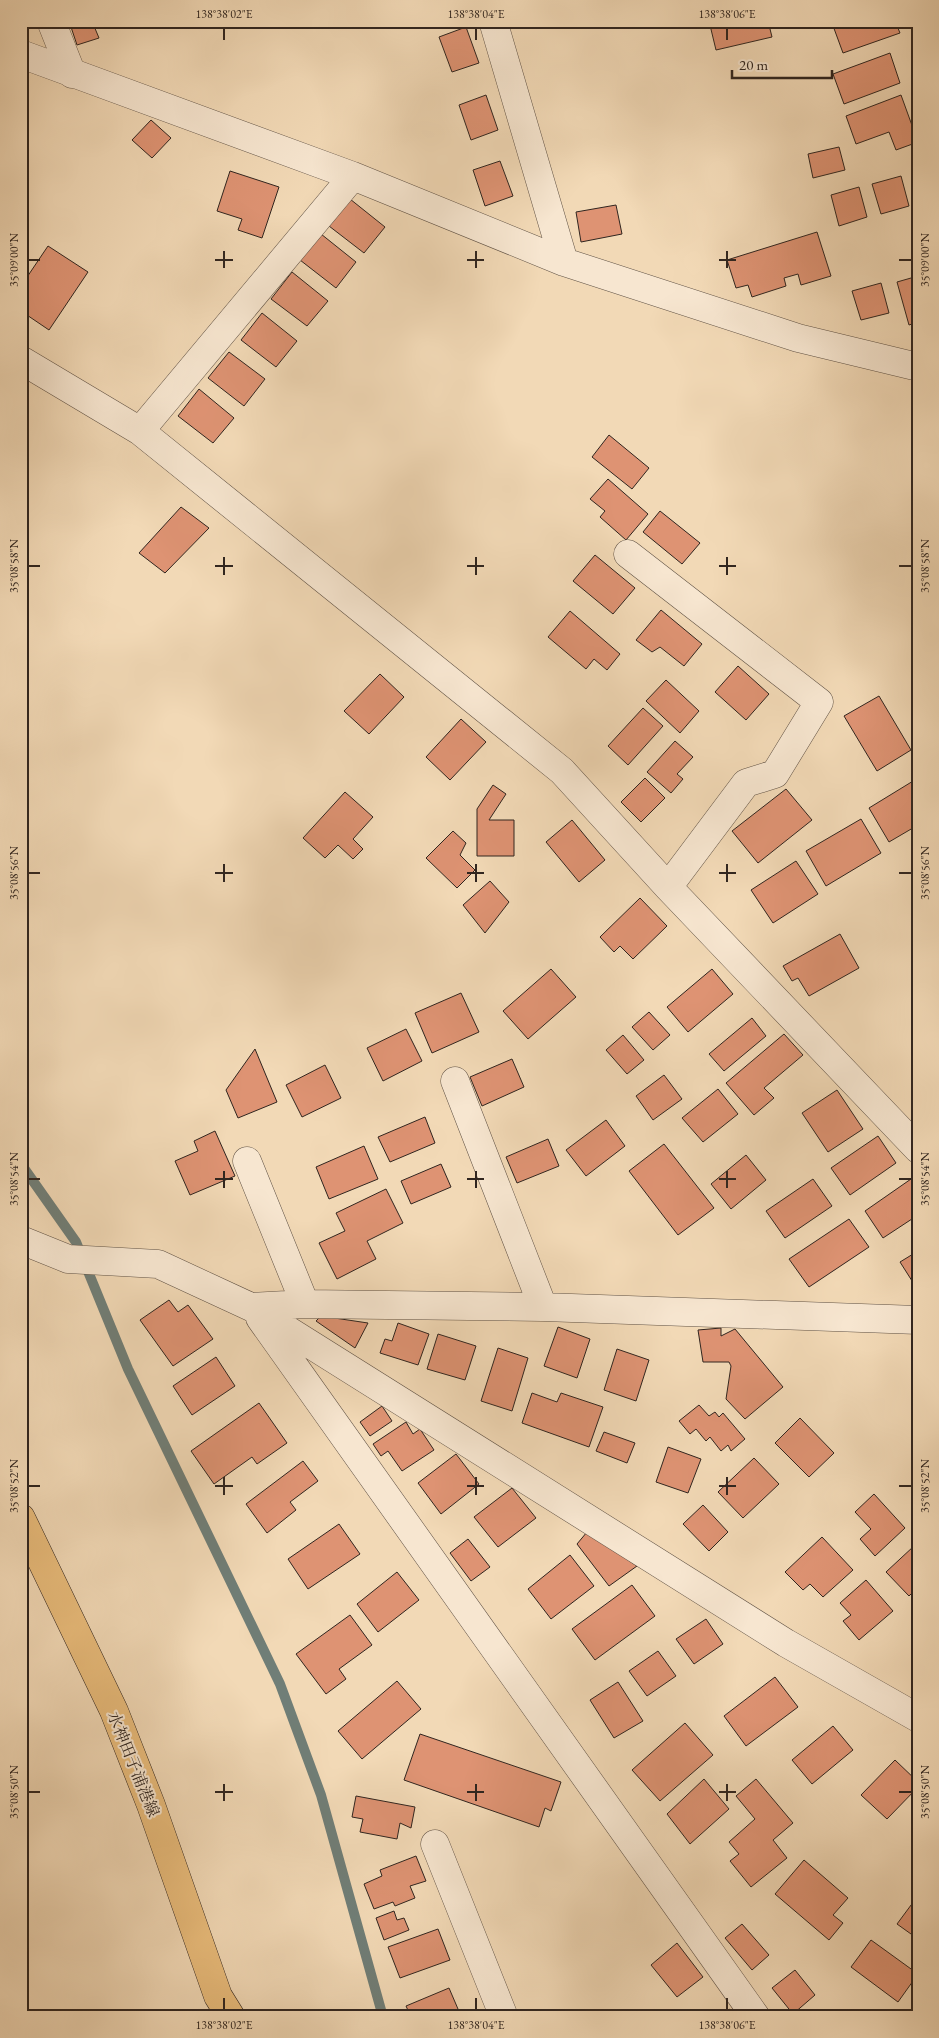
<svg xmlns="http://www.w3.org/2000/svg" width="939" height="2038" font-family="'EB Garamond','Noto Serif JP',serif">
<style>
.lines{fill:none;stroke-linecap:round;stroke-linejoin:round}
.stream{stroke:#707e77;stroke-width:10}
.building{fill:#de9373;stroke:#30251f}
.minor-casing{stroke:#605245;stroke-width:29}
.major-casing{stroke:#30251f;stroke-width:29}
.minor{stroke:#f7e6d0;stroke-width:28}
.major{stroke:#e9bc7b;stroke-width:28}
.ticks{fill:none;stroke:#30251f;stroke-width:2}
.labels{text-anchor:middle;stroke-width:4;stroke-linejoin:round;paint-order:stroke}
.street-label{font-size:16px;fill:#30251f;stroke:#f7e6d0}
.neatline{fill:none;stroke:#30251f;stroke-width:2}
.ticks-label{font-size:12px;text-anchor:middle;fill:#30251f}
</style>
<rect width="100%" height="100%" fill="#f2d9b6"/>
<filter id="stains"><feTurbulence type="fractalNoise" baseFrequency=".004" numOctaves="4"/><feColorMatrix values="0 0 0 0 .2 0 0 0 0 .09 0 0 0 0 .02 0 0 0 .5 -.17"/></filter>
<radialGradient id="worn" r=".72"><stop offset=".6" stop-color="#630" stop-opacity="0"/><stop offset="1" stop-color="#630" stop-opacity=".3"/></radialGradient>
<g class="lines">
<path class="stream" d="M21,1164L76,1242L128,1369L280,1684L321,1795L383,2017"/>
</g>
<path class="building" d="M69,21H108L94,26L99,38L77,45Z
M709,21H768L772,37L716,50Z
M837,21H895L900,33L843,53L832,23Z
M466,27L479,63L452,72L439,37Z
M890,53L900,83L844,104L833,74Z
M486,95L498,130L471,140L459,105Z
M901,95L918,142L896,150L889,132L856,144L846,116Z
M151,120L171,138L152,158L132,140Z
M839,147L845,170L813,178L808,154Z
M500,161L513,196L485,206L473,170Z
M230,171L279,187L262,238L238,230L242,219L217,211Z
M901,176L909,206L881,214L872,184Z
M859,187L867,217L839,226L831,195Z
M350,199L385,227L364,253L329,226Z
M616,205L622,234L581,242L576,212Z
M817,232L831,276L801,285L798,274L784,278L786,286L752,297L748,285L736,288L727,260Z
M321,234L356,262L336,288L300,260Z
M48,246L88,272L49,330L21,311V286Z
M292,272L328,301L307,326L271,299Z
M918,276V322L909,325L897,282Z
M881,283L889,313L861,320L852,291Z
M262,313L297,341L276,367L241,340Z
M229,352L265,379L244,406L208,378Z
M199,389L234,418L213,443L178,416Z
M609,435L649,468L632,489L592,457Z
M608,479L648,514L626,540L600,517L605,511L590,499Z
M181,507L209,528L165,573L139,553Z
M660,511L700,543L682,564L643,532Z
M595,555L635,588L613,614L573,581Z
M661,610L702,644L684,666L660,647L652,652L636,640Z
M570,611L620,654L607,670L594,659L586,669L548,637Z
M738,666L769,694L746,720L715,692Z
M380,674L404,697L369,734L344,711Z
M666,680L699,711L680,733L646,701Z
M879,696L911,750L877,771L844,716Z
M643,708L663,726L628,765L608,746Z
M461,719L486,742L450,780L426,757Z
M675,741L693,757L677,774L683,779L671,793L647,772Z
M645,778L665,798L641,822L621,802Z
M918,778V825L889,842L869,808Z
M493,785L506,794L489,820H514V856H477V809Z
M786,789L812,820L758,863L732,831Z
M345,792L373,817L353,839L363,849L353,859L338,845L325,858L303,838Z
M861,819L881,853L826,886L806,851Z
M572,820L605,860L579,882L546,842Z
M453,831L466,843L460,855L475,870L457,888L426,858Z
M796,861L818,894L773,923L751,890Z
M490,881L509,902L485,933L463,905Z
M640,898L667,926L633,959L620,946L614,952L600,937Z
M840,934L859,968L809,996L798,978L792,981L783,966Z
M551,969L576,997L528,1039L503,1011Z
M712,969L733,994L688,1032L667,1007Z
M461,993L479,1032L432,1053L415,1013Z
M649,1012L670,1035L653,1050L632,1027Z
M752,1018L766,1036L724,1071L709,1054Z
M406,1029L422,1061L383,1081L367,1048Z
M784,1034L803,1055L764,1088L774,1098L754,1115L726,1083Z
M623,1035L644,1060L627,1074L606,1050Z
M255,1049L277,1102L238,1118L226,1090Z
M512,1059L524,1087L482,1106L470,1077Z
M325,1065L341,1098L302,1117L286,1085Z
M664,1075L682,1099L653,1120L636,1096Z
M718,1089L738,1114L703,1142L682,1118Z
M837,1090L863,1129L828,1152L802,1113Z
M425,1117L435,1143L390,1162L378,1137Z
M606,1120L625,1146L586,1176L566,1150Z
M215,1131L235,1176L190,1195L175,1161L198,1151L194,1141Z
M878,1136L896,1163L850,1195L831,1168Z
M548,1139L559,1166L517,1183L506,1157Z
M664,1144L714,1208L678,1235L629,1171Z
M364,1146L378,1179L329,1199L316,1167Z
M746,1155L766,1180L731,1209L711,1184Z
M441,1164L451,1187L411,1204L401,1181Z
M813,1179L832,1206L785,1238L766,1211Z
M911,1179L918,1189V1215L883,1238L865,1211Z
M386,1189L403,1223L367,1241L376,1259L337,1279L319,1243L345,1231L336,1213Z
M849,1219L869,1247L809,1287L789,1259Z
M918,1251V1282L914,1284L900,1262Z
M169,1300L178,1312L188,1305L213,1339L173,1366L140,1320Z
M321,1316L368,1323L355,1348L316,1321Z
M398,1323L429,1334L418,1365L380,1353L385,1339L392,1341Z
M558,1327L590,1339L577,1378L544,1366Z
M721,1328V1336L735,1329L783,1387L745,1419L726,1399L731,1366L729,1362H703L698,1330Z
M438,1334L476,1346L465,1380L427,1369Z
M498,1348L528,1358L512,1411L481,1401Z
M617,1349L649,1360L636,1401L604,1390Z
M216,1357L235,1386L192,1415L173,1386Z
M532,1393L557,1402L561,1393L603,1407L589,1447L522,1423Z
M259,1403L287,1443L257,1464L252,1457L214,1484L191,1451Z
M699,1405L709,1416L715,1412L719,1417L723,1413L745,1439L731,1451L728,1445L721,1451L710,1437L706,1441L696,1429L690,1434L679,1421Z
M382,1406L392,1421L370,1436L360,1422Z
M800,1418L834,1453L809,1477L775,1443Z
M406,1422L413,1434L420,1429L434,1450L402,1471L388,1451L381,1456L373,1444Z
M604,1432L635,1443L627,1463L596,1451Z
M668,1447L701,1459L688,1493L656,1482Z
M456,1454L479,1484L441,1514L418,1483Z
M754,1458L779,1484L743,1518L718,1492Z
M303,1461L318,1481L290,1502L296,1510L267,1533L246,1504Z
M512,1488L536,1518L498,1547L474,1517Z
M874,1494L905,1528L875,1556L860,1539L871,1529L855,1512Z
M703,1505L728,1532L709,1551L683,1524Z
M339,1524L360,1554L308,1589L288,1559Z
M587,1532L637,1566L609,1586L577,1544Z
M822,1537L853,1570L823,1597L810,1584L803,1590L785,1572Z
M468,1539L490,1567L471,1581L450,1553Z
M914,1546L918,1550V1587L909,1596L886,1572Z
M570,1555L594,1586L551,1619L528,1589Z
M397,1572L419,1600L378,1632L357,1604Z
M866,1580L893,1611L859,1640L843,1621L851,1615L840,1603Z
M632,1585L655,1616L595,1660L572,1629Z
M350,1615L372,1645L339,1669L346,1679L326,1694L296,1654Z
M706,1619L723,1644L694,1664L676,1639Z
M658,1651L676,1676L647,1696L629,1671Z
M775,1677L798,1707L746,1746L724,1716Z
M397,1681L421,1709L362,1759L338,1731Z
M618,1682L643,1721L614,1738L590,1700Z
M685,1723L713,1755L660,1801L632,1770Z
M833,1726L853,1750L812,1784L792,1760Z
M420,1734L561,1782L551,1811L545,1808L539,1827L404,1780Z
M895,1760L918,1782V1787L887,1819L861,1795Z
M704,1779L729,1809L690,1844L667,1814Z
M756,1779L793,1823L773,1840L787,1858L751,1887L730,1861L739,1854L729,1842L755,1819L736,1796Z
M356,1796L415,1807L411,1828L400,1823L397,1839L360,1832L363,1819L352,1817Z
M416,1856L426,1881L410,1886L415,1898L395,1906L393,1902L374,1909L364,1884L382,1876L380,1870Z
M804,1860L848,1898L833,1915L843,1923L829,1940L775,1894Z
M917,1897L918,1898V1939L897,1924Z
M394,1911L397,1920L404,1918L409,1930L384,1940L376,1918Z
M742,1924L769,1955L752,1970L725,1938Z
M438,1929L450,1960L400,1978L388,1947Z
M871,1940L918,1974L898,2002L851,1967Z
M677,1943L703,1977L677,1997L651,1965Z
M795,1970L815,1995L793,2014L772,1988Z
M449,1988L461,2016L411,2017L406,2006Z
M730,2009L735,2017H718Z
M831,2011L838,2017H827Z"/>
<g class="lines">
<defs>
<path id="minor" d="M51,21L72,74
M493,21L564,262
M21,54L353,176L564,262L798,338L918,367
M21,360L140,431L562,771L668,887L918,1149
M140,431L353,176
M628,554L819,702L775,774L746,783L668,887
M455,1081L543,1307
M247,1161L305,1304
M21,1240L68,1259L158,1264L251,1307L786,1643L918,1718
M251,1307L305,1304L543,1307L918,1320
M260,1318L756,2017
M435,1844L504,2017"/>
<path id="major" d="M21,1518L114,1711L151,1805L218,1996L231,2017"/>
</defs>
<use href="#minor" class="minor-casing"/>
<use href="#major" class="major-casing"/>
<use href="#minor" class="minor"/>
<use href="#major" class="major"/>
</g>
<path class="ticks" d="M224,28V40M476,28V40M727,28V40M224,251V268M476,251V268M727,251V268M28,260H40M215,260H233M467,260H484M719,260H736M899,260H912M224,557V575M476,557V575M727,557V575M28,566H40M215,566H233M467,566H484M719,566H736M899,566H912M224,864V882M476,864V882M727,864V882M28,873H40M215,873H233M467,873H484M719,873H736M899,873H912M224,1171V1188M476,1171V1188M727,1171V1188M28,1179H40M215,1179H233M467,1179H484M719,1179H736M899,1179H912M224,1477V1495M476,1477V1495M727,1477V1495M28,1486H40M215,1486H233M467,1486H484M719,1486H736M899,1486H912M224,1784V1801M476,1784V1801M727,1784V1801M28,1792H40M215,1792H233M467,1792H484M719,1792H736M899,1792H912M224,1998V2010M476,1998V2010M727,1998V2010"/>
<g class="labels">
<g class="street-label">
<text transform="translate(134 1764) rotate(68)" y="6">水神田子浦港線</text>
</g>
</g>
<rect width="939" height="2038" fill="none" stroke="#f2d9b6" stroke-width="55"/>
<path d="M732 70v8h100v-8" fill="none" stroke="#30251f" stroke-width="2.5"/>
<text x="739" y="70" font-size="15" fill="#30251f" stroke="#f7e6d0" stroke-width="4" paint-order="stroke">20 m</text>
<rect x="28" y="28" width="884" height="1982" class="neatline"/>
<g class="ticks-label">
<text x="224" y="18">138°38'02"E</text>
<text x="476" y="18">138°38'04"E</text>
<text x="727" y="18">138°38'06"E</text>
<text transform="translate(14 260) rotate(-90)" y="4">35°09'00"N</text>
<text transform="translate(925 260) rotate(-90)" y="4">35°09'00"N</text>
<text transform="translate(14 566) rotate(-90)" y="4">35°08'58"N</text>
<text transform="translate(925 566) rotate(-90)" y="4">35°08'58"N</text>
<text transform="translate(14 873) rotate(-90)" y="4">35°08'56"N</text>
<text transform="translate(925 873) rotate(-90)" y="4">35°08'56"N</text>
<text transform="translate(14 1179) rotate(-90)" y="4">35°08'54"N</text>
<text transform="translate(925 1179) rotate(-90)" y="4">35°08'54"N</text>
<text transform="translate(14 1486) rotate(-90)" y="4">35°08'52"N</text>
<text transform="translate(925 1486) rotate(-90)" y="4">35°08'52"N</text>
<text transform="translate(14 1792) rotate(-90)" y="4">35°08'50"N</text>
<text transform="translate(925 1792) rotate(-90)" y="4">35°08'50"N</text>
<text x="224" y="2029">138°38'02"E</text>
<text x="476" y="2029">138°38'04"E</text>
<text x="727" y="2029">138°38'06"E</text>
</g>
<rect width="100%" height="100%" filter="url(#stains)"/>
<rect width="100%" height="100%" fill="url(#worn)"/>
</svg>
